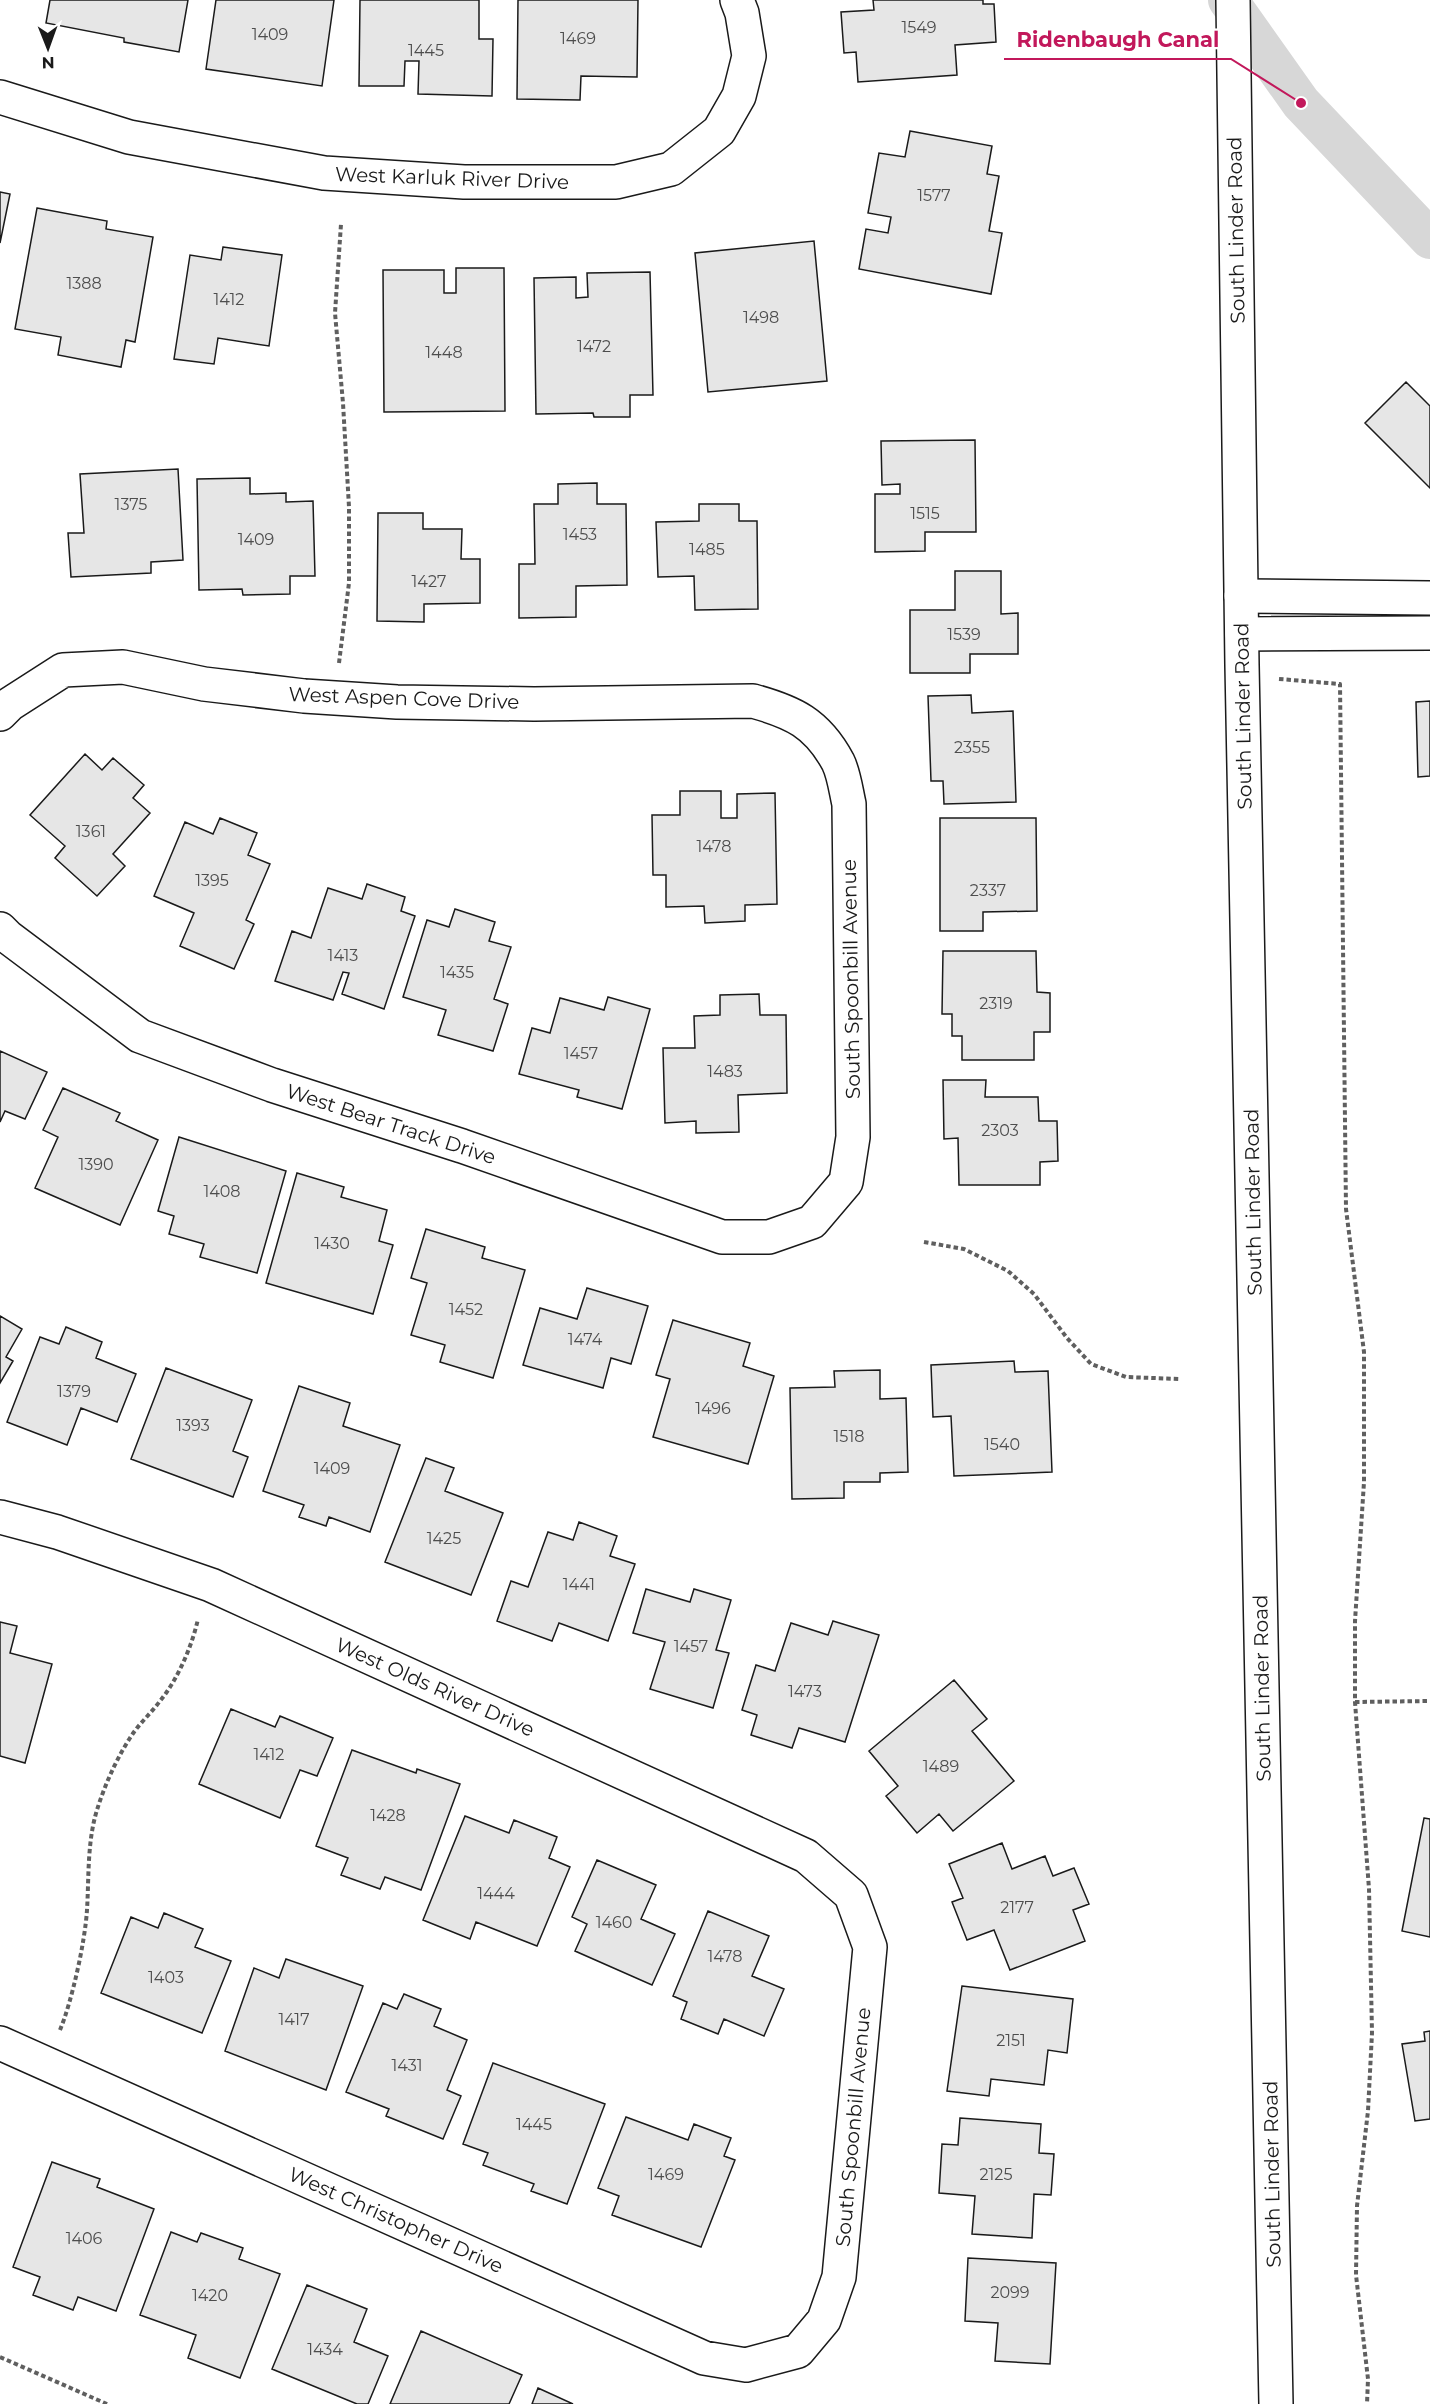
<svg xmlns="http://www.w3.org/2000/svg" width="1430" height="2404" font-family="Montserrat,sans-serif">
<style>
.lines{fill:none;stroke-linecap:round;stroke-linejoin:round}
.canal{stroke:#d7d7d7;stroke-width:40}
.building{fill:#e6e6e6;stroke:#1a1a1a;stroke-width:1.5}
.minor-casing{stroke:#1a1a1a;stroke-width:36}
.tertiary-casing{stroke:#1a1a1a;stroke-width:36}
.path{stroke:#5f5f5f;stroke-width:4;stroke-dasharray:4.5 3;stroke-linecap:butt}
.minor{stroke:#fff;stroke-width:33}
.tertiary{stroke:#fff;stroke-width:33}
.labels{text-anchor:middle;stroke-width:4.5;stroke-linejoin:round;paint-order:stroke}
.number-label{font-size:16px;fill:#4d4d4d}
.street-label{font-size:20px;fill:#1a1a1a;stroke:#fff}
.leader{fill:none;stroke:#c2185b;stroke-width:2}
.callout-dot{fill:#c2185b;stroke:#fff;stroke-width:2}
.callout-label{font-size:21px;text-anchor:middle;font-weight:bold;fill:#c2185b;stroke:#fff;stroke-width:4.5;stroke-linejoin:round;paint-order:stroke}
</style>
<rect width="100%" height="100%" fill="#fff"/>
<g class="lines">
<path class="canal" d="M1228,0L1301,103L1430,239"/>
</g>
<path class="building" d="M50,0H188L179,52L124,42V38L46,23Z
M216,0H334L322,86L206,69Z
M360,0H479V39H493L492,96L418,94L419,61H405L404,86H359Z
M518,0H638L637,77L581,76L580,100L517,99Z
M873,0H983V4H994L996,42L955,45L957,75L858,82L856,52L844,53L841,12L874,10Z
M910,131L992,146L987,174L999,176L989,231L1002,233L991,294L859,269L866,229L888,233L891,217L868,213L879,153L905,157Z
M0,192L10,194L0,243Z
M37,208L107,221L106,229L153,237L135,342L126,340L121,367L58,355L61,337L15,329Z
M814,241L827,381L708,392L695,253Z
M223,247L282,255L269,346L218,338L214,364L174,359L190,255L221,260Z
M456,268H504L505,411L384,412L383,270H444V293H456Z
M650,272L653,395H630V417H594L593,413L536,414L534,278L576,277V298L588,297L587,273Z
M1406,382L1430,406V488L1365,423Z
M975,440L976,532H925V551L875,552V494H900V484L882,485L881,441Z
M178,469L183,560L151,562V573L71,577L68,533H84L80,474Z
M250,478V494L286,493V502L313,501L315,576H290V594L243,595L242,589L199,590L197,479Z
M597,483V504H626L627,585L576,586V617L519,618V564H535L534,504H558V484Z
M699,504H739V521H757L758,609L695,610L694,576L658,577L656,522L699,521Z
M378,513H423V529H462L461,559H480V603L424,604V622L377,621Z
M955,571H1001V614L1018,613V654H970V673H910V610H955Z
M971,695L972,713L1013,711L1016,802L944,804L943,781H931L928,696Z
M1430,701V776L1418,777L1416,702Z
M85,754L102,770L113,758L144,785L133,798L150,813L113,854L125,866L97,896L55,858L65,846L30,815Z
M680,791H721V818H737V794L775,793L777,904L745,905V921L705,923L704,906L666,907V875H653L652,815H680Z
M220,818L257,833L248,855L270,864L246,920L254,924L234,969L180,946L194,913L154,896L185,822L213,834Z
M940,818H1036L1037,911L983,912V931H940Z
M367,884L405,897L401,911L415,916L384,1009L342,994L349,973L343,972L333,1000L275,981L292,931L311,938L328,888L362,899Z
M455,909L495,922L489,941L511,947L494,999L508,1004L493,1051L438,1035L446,1010L403,997L427,920L449,927Z
M943,951H1036L1037,992L1050,993V1032H1034V1060H962V1036H952V1014H942Z
M759,994L760,1015H786L787,1093L738,1095L739,1132L696,1133V1121L665,1123L663,1048H695L694,1016L720,1015V995Z
M608,997L650,1009L622,1109L577,1097L579,1090L519,1074L532,1028L550,1033L560,998L604,1010Z
M0,1051L47,1072L25,1119L5,1111L0,1122Z
M943,1080H986L985,1097H1038L1039,1121H1057L1058,1161L1040,1162V1185H959L958,1138L944,1139Z
M63,1088L120,1113L116,1121L158,1140L120,1225L35,1188L58,1137L43,1130Z
M179,1137L286,1171L257,1273L200,1257L204,1244L169,1234L174,1216L158,1211Z
M297,1173L344,1187L341,1197L387,1210L379,1241L393,1245L373,1314L266,1283Z
M426,1229L485,1247L482,1258L525,1270L493,1378L440,1362L445,1345L411,1335L427,1283L411,1278Z
M587,1288L648,1306L631,1364L611,1358L603,1388L523,1365L540,1308L577,1319Z
M0,1316L22,1329L6,1357L13,1361L0,1383Z
M673,1320L750,1343L743,1366L774,1376L748,1464L653,1437L670,1379L656,1375Z
M66,1327L102,1342L96,1358L136,1374L117,1422L81,1408L67,1445L7,1422L40,1337L59,1344Z
M1014,1361L1015,1372L1048,1371L1052,1472L954,1476L951,1416L933,1417L931,1365Z
M166,1368L252,1400L233,1451L248,1457L233,1497L131,1459Z
M880,1370V1399L906,1398L908,1472L880,1473V1482H844V1498L792,1499L790,1388L835,1387L834,1371Z
M299,1386L350,1403L343,1426L400,1445L370,1532L329,1517L326,1526L299,1517L304,1505L263,1491Z
M426,1458L454,1468L445,1491L503,1513L471,1595L385,1562Z
M579,1522L617,1536L610,1556L635,1564L608,1641L559,1623L552,1641L497,1621L511,1581L528,1587L548,1532L573,1540Z
M646,1589L690,1602L694,1589L731,1600L716,1650L729,1653L713,1708L650,1689L665,1642L633,1633Z
M833,1621L879,1635L845,1742L799,1728L792,1748L751,1735L757,1715L742,1710L756,1665L775,1671L791,1623L828,1635Z
M0,1622L17,1626L10,1653L52,1664L25,1763L0,1756Z
M954,1680L987,1719L972,1731L1014,1781L953,1831L939,1814L917,1833L886,1796L898,1786L869,1751Z
M231,1709L275,1727L280,1716L333,1738L317,1776L300,1770L280,1818L199,1784Z
M352,1750L416,1773L417,1769L460,1784L421,1890L385,1877L380,1889L341,1875L348,1858L316,1846Z
M465,1816L509,1833L514,1820L557,1837L549,1858L570,1867L537,1946L476,1922L470,1939L423,1920Z
M1424,1818L1430,1819V1937L1402,1931Z
M1002,1843L1012,1869L1045,1856L1053,1876L1074,1868L1089,1904L1073,1910L1085,1941L1010,1970L994,1930L967,1940L952,1902L963,1898L949,1864Z
M597,1860L656,1885L641,1919L675,1934L652,1985L575,1951L587,1924L572,1917Z
M708,1911L769,1936L752,1976L784,1989L764,2036L724,2019L718,2034L681,2019L687,2002L673,1996Z
M164,1913L203,1929L195,1947L231,1961L202,2033L101,1993L131,1917L158,1928Z
M286,1959L363,1986L326,2090L225,2051L254,1968L279,1978Z
M962,1986L1073,1999L1067,2053L1048,2050L1044,2085L991,2079L989,2096L947,2091Z
M404,1994L441,2009L434,2026L467,2040L447,2090L461,2096L443,2139L386,2116L389,2109L346,2092L383,2003L397,2009Z
M1430,2031V2119L1415,2121L1402,2044L1425,2041L1424,2032Z
M493,2063L605,2104L567,2204L531,2191L534,2184L483,2165L488,2153L463,2144Z
M626,2117L688,2140L694,2124L731,2138L724,2156L735,2160L701,2247L612,2215L619,2196L598,2188Z
M960,2118L1041,2124L1039,2153L1054,2154L1051,2195L1034,2194L1032,2238L972,2234L975,2196L939,2193L942,2144L958,2145Z
M52,2162L100,2179L97,2187L154,2209L116,2311L78,2297L73,2310L33,2295L40,2277L13,2267Z
M171,2232L197,2242L201,2233L243,2248L239,2259L280,2274L240,2378L188,2358L196,2335L140,2315Z
M968,2258L1056,2263L1050,2364L995,2361L998,2323L965,2321Z
M307,2285L367,2309L354,2342L388,2356L368,2404H357L272,2369Z
M421,2331L522,2375L509,2404H390Z
M538,2388L573,2404H532Z"/>
<g class="lines">
<defs>
<path id="minor" d="M0,97L129,137L324,173L464,182H616L671,169L719,131L739,96L749,56L742,13L737,0
M1241,596L1430,598
M1242,634L1430,633
M0,714L10,704L63,670L123,667L204,684L304,696L397,702L534,704L753,701C793,712 817,723 838,762C844,774 846,791 849,804L853,1137L846,1182L812,1222L769,1237H722L462,1146L272,1085L140,1036L8,937L0,929
M0,1517L57,1532L211,1585L806,1856L851,1895L870,1947L839,2277L824,2320L798,2351L746,2365L704,2358L0,2043"/>
<path id="tertiary" d="M1233,0L1242,665L1276,2404"/>
</defs>
<use href="#minor" class="minor-casing"/>
<use href="#tertiary" class="tertiary-casing"/>
<path class="path" d="M339,663L349,583V507L343,403L335,313L341,224
M1279,679L1340,684L1346,1209L1364,1352V1482L1355,1621V1702L1369,1889L1372,2033L1368,2111L1357,2206L1356,2275L1368,2379L1367,2404
M924,1242L964,1249L1008,1271L1034,1294L1067,1338L1091,1364L1126,1377L1179,1379
M1355,1702L1430,1701
M60,2030C72,2001 85,1942 87,1910C89,1878 87,1842 97,1810C105,1784 118,1755 134,1732C142,1721 152,1712 160,1701C178,1679 192,1646 198,1619
M0,2357L107,2404"/>
<use href="#minor" class="minor"/>
<use href="#tertiary" class="tertiary"/>
</g>
<g class="labels">
<g class="number-label">
<text x="919" y="33">1549</text>
<text x="270" y="40">1409</text>
<text x="578" y="44">1469</text>
<text x="426" y="56">1445</text>
<text x="934" y="201">1577</text>
<text x="84" y="289">1388</text>
<text x="229" y="305">1412</text>
<text x="761" y="323">1498</text>
<text x="594" y="352">1472</text>
<text x="444" y="358">1448</text>
<text x="131" y="510">1375</text>
<text x="925" y="519">1515</text>
<text x="580" y="540">1453</text>
<text x="256" y="545">1409</text>
<text x="707" y="555">1485</text>
<text x="429" y="587">1427</text>
<text x="964" y="640">1539</text>
<text x="972" y="753">2355</text>
<text x="91" y="837">1361</text>
<text x="714" y="852">1478</text>
<text x="212" y="886">1395</text>
<text x="988" y="896">2337</text>
<text x="343" y="961">1413</text>
<text x="457" y="978">1435</text>
<text x="996" y="1009">2319</text>
<text x="581" y="1059">1457</text>
<text x="725" y="1077">1483</text>
<text x="1000" y="1136">2303</text>
<text x="96" y="1170">1390</text>
<text x="222" y="1197">1408</text>
<text x="332" y="1249">1430</text>
<text x="466" y="1315">1452</text>
<text x="585" y="1345">1474</text>
<text x="74" y="1397">1379</text>
<text x="713" y="1414">1496</text>
<text x="193" y="1431">1393</text>
<text x="849" y="1442">1518</text>
<text x="1002" y="1450">1540</text>
<text x="332" y="1474">1409</text>
<text x="444" y="1544">1425</text>
<text x="579" y="1590">1441</text>
<text x="691" y="1652">1457</text>
<text x="805" y="1697">1473</text>
<text x="269" y="1760">1412</text>
<text x="941" y="1772">1489</text>
<text x="388" y="1821">1428</text>
<text x="496" y="1899">1444</text>
<text x="1017" y="1913">2177</text>
<text x="614" y="1928">1460</text>
<text x="725" y="1962">1478</text>
<text x="166" y="1983">1403</text>
<text x="294" y="2025">1417</text>
<text x="1011" y="2046">2151</text>
<text x="407" y="2071">1431</text>
<text x="534" y="2130">1445</text>
<text x="666" y="2180">1469</text>
<text x="996" y="2180">2125</text>
<text x="84" y="2244">1406</text>
<text x="1010" y="2298">2099</text>
<text x="210" y="2301">1420</text>
<text x="325" y="2355">1434</text>
</g>
<g class="street-label">
<text transform="translate(452 178) rotate(2)" y="7">West Karluk River Drive</text>
<text transform="translate(1236 230) rotate(-91)" y="7">South Linder Road</text>
<text transform="translate(404 698) rotate(2)" y="7">West Aspen Cove Drive</text>
<text transform="translate(1243 716) rotate(-91)" y="7">South Linder Road</text>
<text transform="translate(851 979) rotate(-91)" y="7">South Spoonbill Avenue</text>
<text transform="translate(391 1124) rotate(18)" y="7">West Bear Track Drive</text>
<text transform="translate(1253 1202) rotate(-91)" y="7">South Linder Road</text>
<text transform="translate(435 1687) rotate(24)" y="7">West Olds River Drive</text>
<text transform="translate(1262 1688) rotate(-91)" y="7">South Linder Road</text>
<text transform="translate(853 2127) rotate(-85)" y="7">South Spoonbill Avenue</text>
<text transform="translate(1272 2174) rotate(-91)" y="7">South Linder Road</text>
<text transform="translate(396 2220) rotate(24)" y="7">West Christopher Drive</text>
</g>
</g>
<path class="leader" d="M1301 103L1231 59H1004"/>
<circle class="callout-dot" cx="1301" cy="103" r="6"/>
<g class="callout-label">
<text x="1118" y="47">Ridenbaugh Canal</text>
</g>
<g transform="translate(48 48) rotate(179)" stroke="#ffffff" stroke-width="4.5" paint-order="stroke">
<path d="M0-4.5L10 22L0 15L-10 22Z" fill="#1a1a1a"/>
<text y="-9" font-size="16" font-weight="bold" text-anchor="middle" fill="#1a1a1a">N</text>
</g>
</svg>
